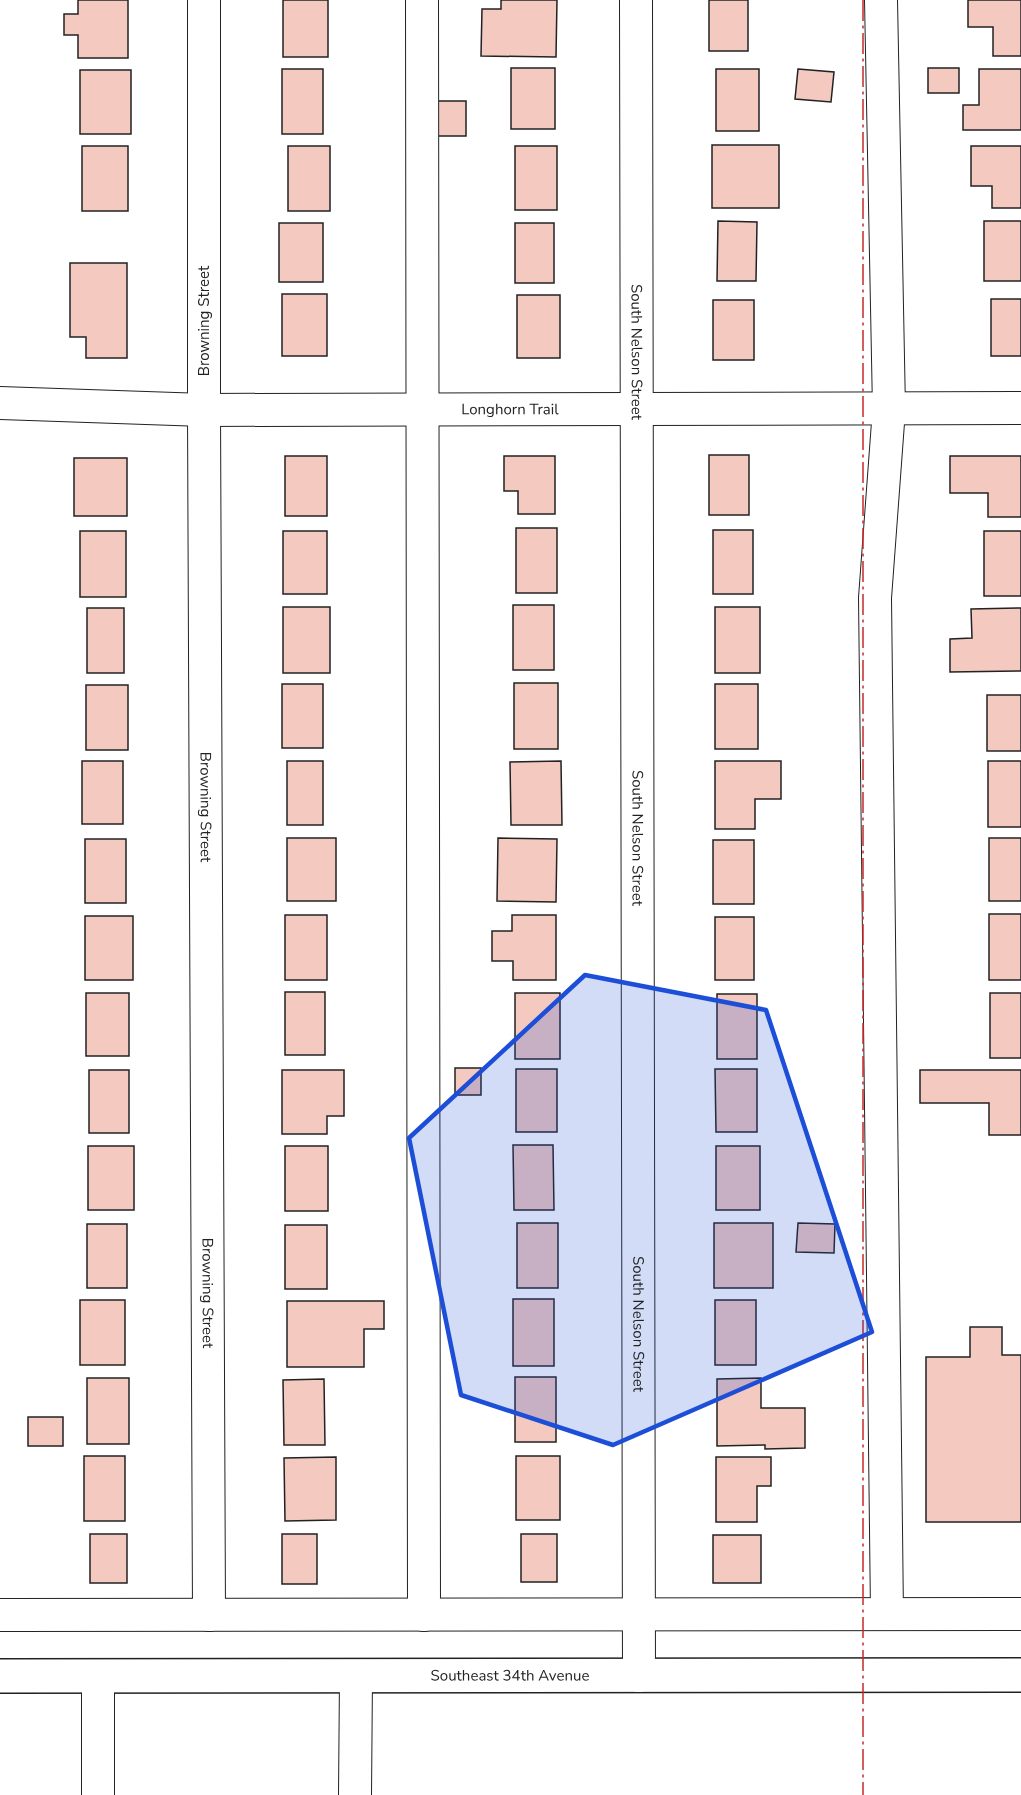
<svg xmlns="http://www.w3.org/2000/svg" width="1021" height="1795" font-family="'Nunito Sans',sans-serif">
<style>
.building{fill:#f3c9c0;stroke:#222;stroke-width:1.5}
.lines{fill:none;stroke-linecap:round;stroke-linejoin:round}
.minor-casing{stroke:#222;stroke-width:34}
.major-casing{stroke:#222;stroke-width:36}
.minor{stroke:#fff;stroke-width:32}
.major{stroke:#fff;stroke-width:33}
.power{stroke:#c62828;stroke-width:1.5;stroke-dasharray:21 4.5 3 4.5;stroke-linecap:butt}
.marked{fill:#1d4ed8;fill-opacity:0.2;stroke:#1d4ed8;stroke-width:4.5;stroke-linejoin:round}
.labels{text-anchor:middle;stroke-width:4.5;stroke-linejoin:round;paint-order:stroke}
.street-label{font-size:15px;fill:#222;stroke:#fff}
</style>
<rect width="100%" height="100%" fill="#fff"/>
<path class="building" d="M78,0H128V58H78V35H64V14H78Z
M283,0H328V57H283Z
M501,0H557L556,57L481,56L482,9H501Z
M709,0H748V51H709Z
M968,0H1021V56H993V27H968Z
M511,68H555V129H511Z
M928,68H959V93H928Z
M282,69H323V134H282Z
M716,69H759V131H716Z
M798,69L834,72L831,102L795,99Z
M979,69H1021V130H963V105H979Z
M80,70H131V134H80Z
M434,101H466V136H434Z
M712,145H779V208H712Z
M82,146H128V211H82Z
M288,146H330V211H288Z
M515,146H557V210H515Z
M971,146H1021V208H992V186H971Z
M718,221L757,222L756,281H717Z
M984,221H1021V281H984Z
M279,223H323V282H279Z
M515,223H554V283H515Z
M70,263H127V358H86V337H70Z
M282,294H327V356H282Z
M517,295H560V358H517Z
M991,299H1021V356H991Z
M713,300H754V360H713Z
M709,455H749V515H709Z
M285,456H327V516H285Z
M504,456H555V514H518V491H504Z
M950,456H1021V517H988V493H950Z
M74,458H127V516H74Z
M516,528H557V593H516Z
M713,530H753V594H713Z
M80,531H126V597H80Z
M283,531H327V594H283Z
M984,531H1021V596H984Z
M513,605H554V670H513Z
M283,607H330V673H283Z
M715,607H760V673H715Z
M87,608H124V673H87Z
M1021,608V671L950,672V639L972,638L971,609Z
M514,683H558V749H514Z
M282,684H323V748H282Z
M715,684H758V749H715Z
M86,685H128V750H86Z
M987,695H1021V751H987Z
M82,761H123V824H82Z
M287,761H323V825H287Z
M561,761L562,825H511L510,762Z
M715,761H781V799H755V829H715Z
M988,761H1021V827H988Z
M287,838H336V901H287Z
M498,838L557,839L556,902L497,901Z
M989,838H1021V901H989Z
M85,839H126V903H85Z
M713,840H754V904H713Z
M989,914H1021V980H989Z
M285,915H327V980H285Z
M512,915H556V980H513V961H492V931H512Z
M85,916H133V980H85Z
M715,917H754V980H715Z
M285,992H325V1055H285Z
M86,993H129V1056H86Z
M515,993H560V1059H515Z
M990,993H1021V1058H990Z
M717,994H757V1059H717Z
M455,1068H481V1095H455Z
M516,1069H557V1132H516Z
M715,1069H757V1132H716Z
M89,1070H129V1133H89Z
M282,1070H344V1116H327V1134H282Z
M920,1070H1021V1135H989V1103H920Z
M513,1145H553L554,1210H514Z
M88,1146H134V1210H88Z
M285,1146H328V1211H285Z
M716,1146H760V1210H716Z
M517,1223H558V1288H517Z
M714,1223H773V1288H714Z
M798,1223L835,1224L834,1253L796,1252Z
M87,1224H127V1288H87Z
M285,1225H327V1289H285Z
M513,1299H554V1366H513Z
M80,1300H125V1365H80Z
M715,1300H756V1365H715Z
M287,1301H384V1329H364V1367H287Z
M970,1327H1002V1355H1021V1522H926V1357H970Z
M515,1377H556V1442H515Z
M87,1378H129V1444H87Z
M761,1378V1408H805V1448L765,1449V1445L717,1446V1379Z
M324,1379L325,1445H284L283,1380Z
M28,1417H63V1446H28Z
M84,1456H125V1521H84Z
M516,1456H560V1520H516Z
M336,1457V1520L285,1521L284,1458Z
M716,1457H771V1486H757V1522H716Z
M90,1534H127V1583H90Z
M282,1534H317V1584H282Z
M521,1534H557V1582H521Z
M713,1535H761V1583H713Z"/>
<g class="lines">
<defs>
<g id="minor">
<path id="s1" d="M204,0V410L209,1615"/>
<path d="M422,0L424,1615"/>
<path id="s2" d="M636,0L639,1676"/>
<path d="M881,0L889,409L875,598L887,1614"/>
<path id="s3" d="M0,403L204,410L1021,408"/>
<path d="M0,1615L1021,1614"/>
<path d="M98,1795V1676"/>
<path d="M355,1795L356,1676"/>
</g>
<g id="major">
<path id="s4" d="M0,1676L1021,1675"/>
</g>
</defs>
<use href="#minor" class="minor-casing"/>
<use href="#major" class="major-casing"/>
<use href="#minor" class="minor"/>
<use href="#major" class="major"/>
<path class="power" d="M863,0V1795"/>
</g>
<path class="marked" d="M585,975L766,1010L872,1332L613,1445L461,1395L409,1138Z"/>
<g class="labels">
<g class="street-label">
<text transform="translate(204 321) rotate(-90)" y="5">Browning Street</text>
<text dy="5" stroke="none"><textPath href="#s2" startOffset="352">South Nelson Street</textPath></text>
<text dy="5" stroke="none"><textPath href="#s3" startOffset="510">Longhorn Trail</textPath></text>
<text dy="5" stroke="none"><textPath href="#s1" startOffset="807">Browning Street</textPath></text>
<text dy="5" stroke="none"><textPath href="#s2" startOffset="838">South Nelson Street</textPath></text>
<text dy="5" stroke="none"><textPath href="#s1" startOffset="1293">Browning Street</textPath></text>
<text dy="5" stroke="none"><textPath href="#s2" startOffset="1324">South Nelson Street</textPath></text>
<text dy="5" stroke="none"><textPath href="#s4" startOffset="510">Southeast 34th Avenue</textPath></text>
</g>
</g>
</svg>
